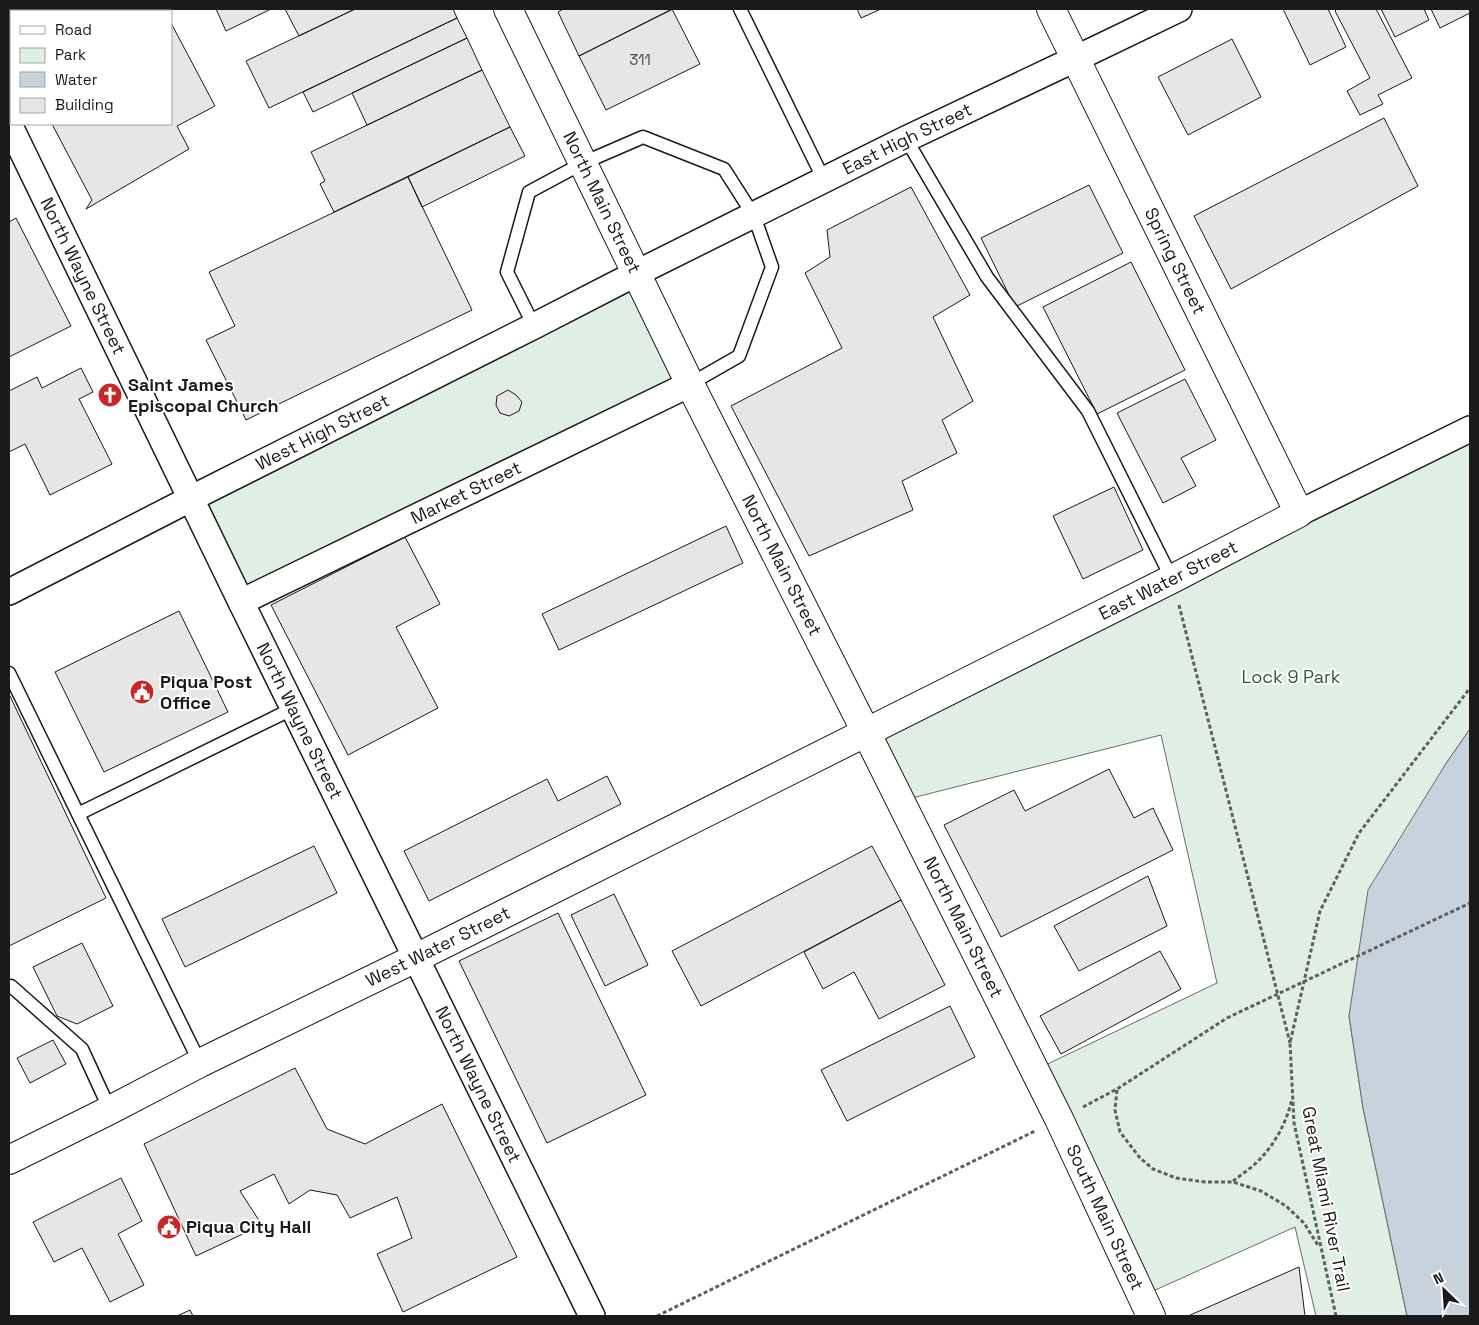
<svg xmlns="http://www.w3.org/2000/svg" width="1479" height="1325" font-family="'Space Grotesk',sans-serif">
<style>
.green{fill:#e0efe3;stroke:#6a6a6a}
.water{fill:#c6d2dc;stroke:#6a6a6a}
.building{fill:#e6e6e6;stroke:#1a1a1a}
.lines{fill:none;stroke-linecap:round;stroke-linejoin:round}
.service-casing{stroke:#1a1a1a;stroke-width:15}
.minor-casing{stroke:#1a1a1a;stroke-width:28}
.tertiary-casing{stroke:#1a1a1a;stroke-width:30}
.secondary-casing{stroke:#1a1a1a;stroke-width:30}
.primary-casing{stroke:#1a1a1a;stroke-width:30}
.path{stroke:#5f5f5f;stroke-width:3;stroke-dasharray:4 2.5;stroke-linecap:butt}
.service{stroke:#fff;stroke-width:12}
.minor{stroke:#fff;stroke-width:25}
.tertiary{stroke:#fff;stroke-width:28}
.secondary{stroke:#fff;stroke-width:28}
.primary{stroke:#fff;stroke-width:28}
.path-bridge{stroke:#5f5f5f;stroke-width:3;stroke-dasharray:4 2.5;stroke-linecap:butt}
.labels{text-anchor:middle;stroke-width:4;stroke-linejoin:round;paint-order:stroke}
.number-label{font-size:15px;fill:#4d4d4d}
.street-label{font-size:18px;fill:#1a1a1a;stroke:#fff}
.poi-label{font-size:18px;font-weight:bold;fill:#1a1a1a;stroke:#fff;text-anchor:start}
.park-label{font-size:18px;fill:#2b5a34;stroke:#fff}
</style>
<rect width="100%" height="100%" fill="#fff"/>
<path class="green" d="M637,273L690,384L241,602L192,498Z
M1470,429V729L1445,765L1349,1016L1363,1108L1407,1316H1316L1295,1227L1142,1296L1035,1070L1217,983L1161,735L900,801L866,732Z"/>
<path class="water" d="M1470,729V1316H1407L1363,1108L1349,1016L1368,890L1445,765Z"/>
<path class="building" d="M125,9H164L165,11H120Z
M216,9H271L226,31Z
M285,9H355L299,36Z
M355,9H453L457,18L269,108L246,61Z
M563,9H673L579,56L558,12Z
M672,9L700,64L606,110L579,56Z
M857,9H881L861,18Z
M1283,9H1328L1346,47L1310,65Z
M1337,9H1376L1412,78L1378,95L1383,104L1360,115L1347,91L1370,78L1335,11Z
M1381,9H1424L1429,20L1395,37Z
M1431,9H1470V13L1440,28Z
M457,18L467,38L313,112L303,92Z
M171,23L215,106L177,126L189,149L86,209L92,200L52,124H171Z
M467,38L482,70L367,125L352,93Z
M1232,39L1261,97L1188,135L1158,77Z
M482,70L510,127L334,212L320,184L325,181L311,152Z
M1384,118L1418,186L1231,289L1194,216Z
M510,127L525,156L422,207L408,177Z
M408,177L472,310L246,420L206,340L235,326L209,272Z
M1089,185L1123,253L1015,307L981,238Z
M911,187L970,295L933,317L973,401L942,420L957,453L902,481L913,510L809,556L731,406L842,348L805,273L830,257L827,230Z
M16,218L71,326L9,357V222Z
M1131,262L1185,370L1097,414L1043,307Z
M81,368L93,392L79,399L112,464L50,495L25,444L9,452V391L37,377L42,388Z
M1185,379L1216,440L1181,458L1196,486L1163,503L1117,413Z
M508,390L516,395L522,402L519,411L509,416L500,413L496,405L497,396Z
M1114,487L1143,550L1083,579L1053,516Z
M726,526L743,563L559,650L542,614Z
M405,537L440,604L396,627L438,708L348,755L271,605Z
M179,611L228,712L104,772L55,672Z
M9,694L106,898L9,946Z
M1109,769L1134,818L1153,808L1173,850L1001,937L944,825L1014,790L1025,811Z
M607,776L621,804L429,901L404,851L547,779L558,801Z
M314,846L337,893L185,967L162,919Z
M872,846L901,900L701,1006L672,951Z
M1148,876L1167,926L1079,971L1054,926Z
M614,894L648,965L605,986L571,915Z
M901,900L945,985L879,1019L854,972L823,989L804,952Z
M558,913L646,1095L547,1143L459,961Z
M82,943L113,1006L77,1024L57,1016L33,967Z
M1160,951L1181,989L1061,1054L1040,1016Z
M950,1006L975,1057L847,1121L821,1070Z
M53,1040L66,1064L30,1083L17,1058Z
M295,1068L327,1129L365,1144L442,1104L517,1257L403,1312L377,1254L412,1238L397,1197L350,1218L337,1195L310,1190L289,1204L274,1174L240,1191L262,1225L196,1256L144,1144Z
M121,1178L142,1221L118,1234L144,1285L110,1302L82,1248L54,1262L33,1222Z
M1299,1267L1305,1316H1188Z
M190,1310L193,1316H177Z"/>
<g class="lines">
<defs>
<path id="service" d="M740,9L824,180
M906,139L987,277L1088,411L1172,579
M534,326L507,272L529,192L583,163L643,137L724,169L754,216L772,267L739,356L690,384
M9,673L200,1063
M78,814L294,708
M9,987L11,986L82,1049L110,1110"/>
<g id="minor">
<path id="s1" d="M9,124L241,602L592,1316"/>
<path d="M1299,513L1470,429"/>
<path id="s2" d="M9,592L192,498L534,326L637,273L906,139L1075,59L1179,9"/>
<path id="s3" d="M241,602L690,384"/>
</g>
<g id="tertiary">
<path id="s4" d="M508,9L690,384L866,732"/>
<path d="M63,11L68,9"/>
<path d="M9,38L11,37"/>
</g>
<g id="secondary">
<path id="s5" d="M866,732L1059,1119L1151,1316"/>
</g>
<g id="primary">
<path id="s6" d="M9,1160L110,1110L200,1063L416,958L1172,579L1299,513L1051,9"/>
</g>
</defs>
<use href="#service" class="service-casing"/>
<use href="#minor" class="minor-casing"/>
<use href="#tertiary" class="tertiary-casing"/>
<use href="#secondary" class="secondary-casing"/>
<use href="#primary" class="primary-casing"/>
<path class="path" d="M1179,605L1290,1043
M1117,1090L1115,1110L1120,1132L1140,1158L1153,1169L1176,1178L1205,1182H1233L1261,1191L1286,1206L1304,1223L1319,1247
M1083,1107L1117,1089L1227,1018
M1233,1181C1242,1174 1253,1167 1261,1158C1276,1142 1287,1121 1292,1099
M657,1316L1035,1131
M1336,1316L1294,1123L1290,1043L1320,911L1359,833L1470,688"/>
<use href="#service" class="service"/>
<use href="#minor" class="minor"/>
<use href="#tertiary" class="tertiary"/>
<use href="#secondary" class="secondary"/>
<use href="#primary" class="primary"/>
<path class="path-bridge" d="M1227,1018L1470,903"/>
</g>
<defs>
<symbol id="church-disc" viewBox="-11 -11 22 22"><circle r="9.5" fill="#c62828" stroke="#fff"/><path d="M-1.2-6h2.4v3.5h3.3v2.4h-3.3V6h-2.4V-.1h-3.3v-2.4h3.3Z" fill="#fff"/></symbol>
<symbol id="civic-disc" viewBox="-11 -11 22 22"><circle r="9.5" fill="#c62828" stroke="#fff"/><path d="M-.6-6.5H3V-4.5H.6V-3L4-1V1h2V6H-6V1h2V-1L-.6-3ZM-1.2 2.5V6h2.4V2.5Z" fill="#fff"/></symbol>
</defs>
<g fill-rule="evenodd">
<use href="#church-disc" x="96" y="381" width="28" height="28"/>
<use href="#civic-disc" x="128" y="678" width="28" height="28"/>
<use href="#civic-disc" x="155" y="1213" width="28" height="28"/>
</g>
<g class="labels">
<g class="number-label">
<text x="640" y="65">311</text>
</g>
<g class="street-label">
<text dy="6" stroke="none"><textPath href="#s2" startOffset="1006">East High Street</textPath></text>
<text dy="6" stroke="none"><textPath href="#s4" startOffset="215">North Main Street</textPath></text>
<text transform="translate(1175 261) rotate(64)" y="6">Spring Street</text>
<text dy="6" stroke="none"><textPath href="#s1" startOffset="169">North Wayne Street</textPath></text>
<text dy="6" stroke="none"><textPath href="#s2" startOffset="352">West High Street</textPath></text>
<text dy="6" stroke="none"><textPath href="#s3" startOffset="250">Market Street</textPath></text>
<text dy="6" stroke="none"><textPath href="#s4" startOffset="620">North Main Street</textPath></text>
<text dy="6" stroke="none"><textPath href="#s6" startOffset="1296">East Water Street</textPath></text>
<text dy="6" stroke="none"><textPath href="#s1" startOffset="664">North Wayne Street</textPath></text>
<text dy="6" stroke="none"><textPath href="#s5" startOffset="218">North Main Street</textPath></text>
<text dy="6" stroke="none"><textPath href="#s6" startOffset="479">West Water Street</textPath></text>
<text dy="6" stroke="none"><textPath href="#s1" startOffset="1069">North Wayne Street</textPath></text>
<text transform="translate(1326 1199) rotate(79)" y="6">Great Miami River Trail</text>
<text dy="6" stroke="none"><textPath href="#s5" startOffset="541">South Main Street</textPath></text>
</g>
<g class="poi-label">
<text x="128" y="391">Saint James<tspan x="128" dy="21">Episcopal Church</tspan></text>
<text x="160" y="688">Piqua Post<tspan x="160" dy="21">Office</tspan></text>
<text x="186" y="1233">Piqua City Hall</text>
</g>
<g class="park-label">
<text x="1291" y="683">Lock 9 Park</text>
</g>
</g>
<rect width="1479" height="1325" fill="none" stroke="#1a1a1a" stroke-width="20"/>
<rect x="10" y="10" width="162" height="115" fill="#ffffff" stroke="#a3a3a3"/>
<rect x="20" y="26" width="25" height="8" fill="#ffffff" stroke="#a3a3a3"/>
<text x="55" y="35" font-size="15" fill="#1a1a1a">Road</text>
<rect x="20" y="48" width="25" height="15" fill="#e0efe3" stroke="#a3a3a3"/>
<text x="55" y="60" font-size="15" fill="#1a1a1a">Park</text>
<rect x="20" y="72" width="25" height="15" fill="#c6d2dc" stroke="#a3a3a3"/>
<text x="55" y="85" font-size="15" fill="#1a1a1a">Water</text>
<rect x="20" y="98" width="25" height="15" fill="#e6e6e6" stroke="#a3a3a3"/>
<text x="55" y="110" font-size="15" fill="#1a1a1a">Building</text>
<g transform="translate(1444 1290) rotate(335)" stroke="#ffffff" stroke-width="4" paint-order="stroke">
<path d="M0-4L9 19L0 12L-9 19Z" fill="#1a1a1a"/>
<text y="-8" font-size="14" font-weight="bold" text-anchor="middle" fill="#1a1a1a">N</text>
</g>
</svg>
